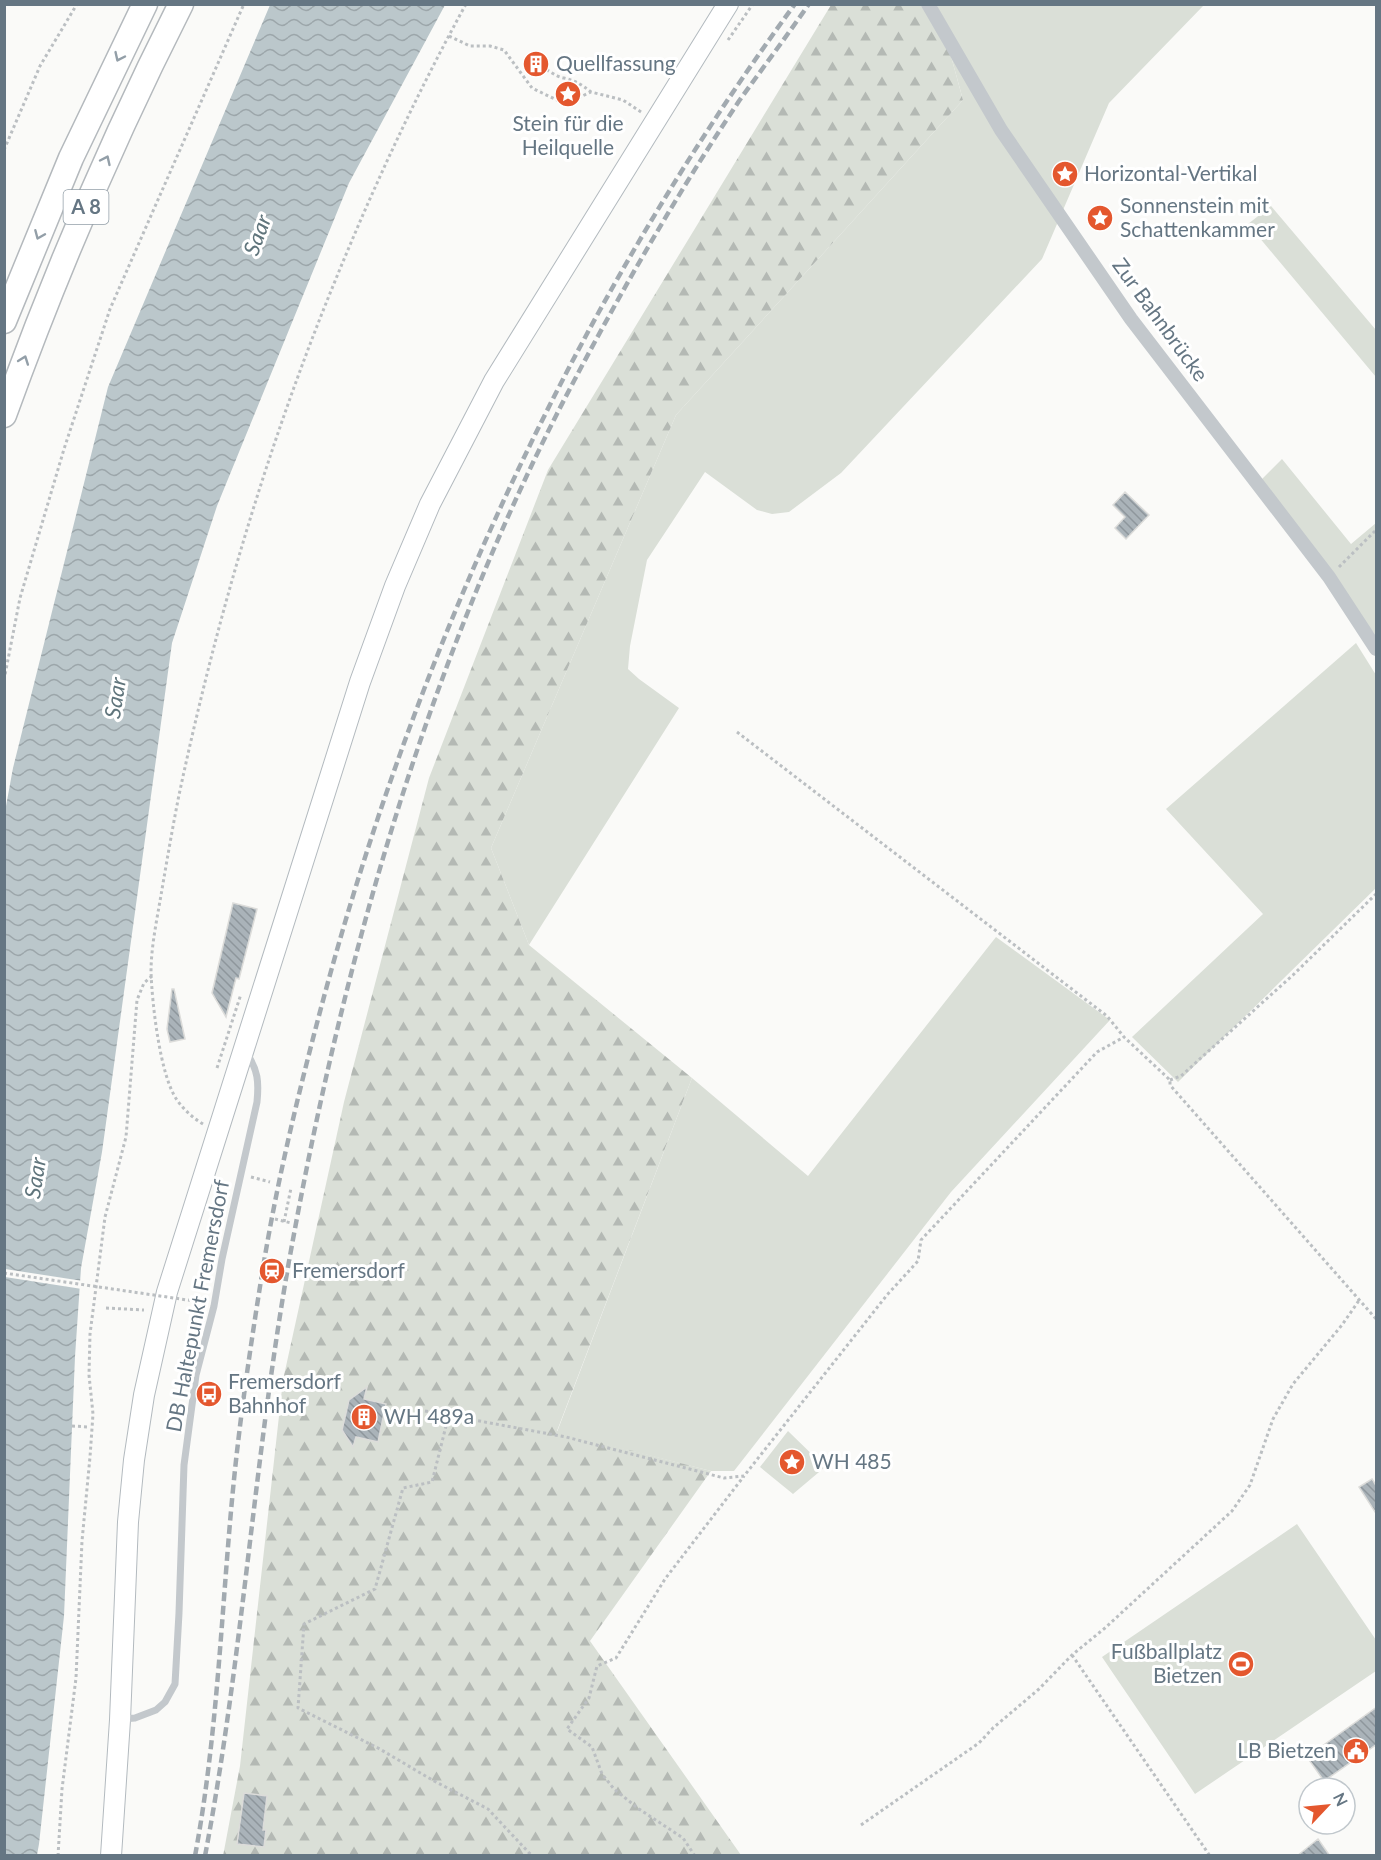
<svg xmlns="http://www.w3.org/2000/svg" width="1381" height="1860" font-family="Lato,sans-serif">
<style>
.grass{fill:#dadfd7}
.forest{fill:url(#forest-firs)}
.water{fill:url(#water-waves)}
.pier{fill:#fafaf8}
.building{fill:url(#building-back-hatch);stroke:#dcdcda;stroke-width:1.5}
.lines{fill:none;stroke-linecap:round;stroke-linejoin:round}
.secondary-casing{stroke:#b3babf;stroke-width:22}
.motorway-casing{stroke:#b4b9bd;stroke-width:27}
.path{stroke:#bbbfc2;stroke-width:3;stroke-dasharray:3 3;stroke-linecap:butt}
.service{stroke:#c3c8cc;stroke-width:7}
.minor{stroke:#c3c8cc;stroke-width:14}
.secondary{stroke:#fff;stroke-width:20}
.motorway{stroke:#fff;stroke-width:24}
.rail{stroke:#a2aab0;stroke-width:4.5;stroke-dasharray:9 4.5;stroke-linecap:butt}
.path-bridge{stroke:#bbbfc2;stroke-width:3;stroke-dasharray:3 3;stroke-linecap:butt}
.oneway{stroke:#939fa8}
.labels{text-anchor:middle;stroke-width:6;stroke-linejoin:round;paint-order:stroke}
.shield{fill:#fff;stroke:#939fa8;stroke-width:1.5}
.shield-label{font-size:20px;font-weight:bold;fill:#657683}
.poi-label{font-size:21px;fill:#657683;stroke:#fff;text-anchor:start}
.street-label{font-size:21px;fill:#657683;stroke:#fff}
.water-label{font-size:22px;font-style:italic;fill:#60757c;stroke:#fff}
</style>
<defs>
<pattern id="forest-firs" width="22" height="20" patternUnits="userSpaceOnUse" patternTransform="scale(1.5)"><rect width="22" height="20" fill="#dadfd7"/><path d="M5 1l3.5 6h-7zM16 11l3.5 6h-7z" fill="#b4b9b4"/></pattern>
<pattern id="water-waves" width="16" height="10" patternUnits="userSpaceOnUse" patternTransform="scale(1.5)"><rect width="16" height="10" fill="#bbc7cb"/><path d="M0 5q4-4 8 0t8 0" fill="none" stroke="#9ca6aa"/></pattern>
<pattern id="building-back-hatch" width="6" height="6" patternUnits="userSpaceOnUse" patternTransform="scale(1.5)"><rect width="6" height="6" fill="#aab3b9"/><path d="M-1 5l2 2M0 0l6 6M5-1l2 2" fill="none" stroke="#8e969c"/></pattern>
</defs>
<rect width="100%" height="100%" fill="#fafaf8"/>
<path class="grass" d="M937,5H1204L1109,103L1042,259L841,473L789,512L772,514L757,510L705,472L647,560L630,646L628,669L639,679L679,708L529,945L491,848L676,415L963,100Z
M1271,206L1376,330V377L1248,224Z
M1282,459L1351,544L1376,523V636L1259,482Z
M1356,643L1376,675V888L1178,1082L1132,1037L1263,914L1166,809Z
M996,937L1110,1020L951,1192L734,1471H711L557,1432L692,1078L808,1176Z
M788,1431L825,1467L793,1494L760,1467Z
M1297,1524L1376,1640V1671L1195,1794L1102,1657Z"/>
<path class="forest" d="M831,5H937L963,100L676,415L491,848L529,945L692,1078L557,1431L711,1471L590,1641L741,1855L223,1856L240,1766L283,1380L344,1102L429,778L548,470Z"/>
<path class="water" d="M270,5H445L349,183L217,506L172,643L102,1152L81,1268L75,1357L64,1616L39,1844L37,1855L5,1856L4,817L13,768L108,387Z"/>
<path class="pier" d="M5,1269L83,1281L82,1289L5,1277Z"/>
<path class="building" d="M1125,492L1149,515L1126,539L1115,528L1125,517L1113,505Z
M233,903L257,909L239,979L236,978L226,1017L212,993Z
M172,989H174L185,1039L170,1042L167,1029Z
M367,1387L364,1399L386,1404L378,1442L356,1437L353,1447L342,1430L349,1400Z
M1372,1479L1377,1487V1515L1359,1487Z
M1377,1707V1744L1324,1781L1307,1757Z
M244,1793L267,1796L263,1830H266L264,1847L237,1844Z
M1318,1839L1330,1856H1297Z"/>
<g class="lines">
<defs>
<path id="secondary" d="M111,1856L120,1720L128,1522L134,1460L144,1395L167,1292L360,682L395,586L430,504L494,381L728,4"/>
<path id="motorway" d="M4,321L71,158L145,4
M4,415C55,274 113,138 181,4"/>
</defs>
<use href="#secondary" class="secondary-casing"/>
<use href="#motorway" class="motorway-casing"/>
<path class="path" d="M449,36L470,46H490L504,50L532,88L565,104L591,92L623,100L641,112
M728,40L753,4
M541,67C549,70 556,77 564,78C576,81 581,84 591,92
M4,150L40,66L77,4
M1339,567L1376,530
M4,680L20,598L64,449L110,309L244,4
M737,732L1107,1016L1124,1037L1170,1080V1085L1376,1319
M217,1068L241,994
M1170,1080L1181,1076L1293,975L1376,894
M203,1124C193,1118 184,1110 177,1100C160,1076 152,1003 151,972C151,949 156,924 160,901C166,866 172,830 179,795C216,621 266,450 333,286C372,190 416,95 466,4
M251,1177L270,1182
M275,1219L291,1223
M284,1222L291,1188
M106,1308L144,1310
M425,1411L566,1437L724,1478L744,1476L887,1295L918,1261L921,1240L1097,1052L1124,1037
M449,1414L432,1482L403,1488L375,1589L304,1624L298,1708L378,1748L434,1781L488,1809L532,1856
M72,1426L89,1427
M1072,1655L1210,1856
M861,1825L979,1743L993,1728L1039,1689L1072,1655L1105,1628L1232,1511L1250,1485L1273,1419L1293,1384L1342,1325L1360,1299
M58,1856L62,1789L76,1678L82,1541L90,1457L93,1414L89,1375L90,1334L105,1217L126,1137L137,1000L144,983L152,976
M695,1856L683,1838L639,1809L614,1789L602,1774L592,1747L567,1729L589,1698L597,1666L616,1658L665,1579L744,1476"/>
<path class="service" d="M123,1719L135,1718L156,1710L165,1702L175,1684L179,1613L184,1465L196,1375L214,1306L222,1259L257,1102C259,1082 258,1070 247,1054"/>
<path class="minor" d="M928,4L1001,130L1131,319L1329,577L1376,649"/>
<use href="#secondary" class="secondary"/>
<use href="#motorway" class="motorway"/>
<path class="rail" d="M195,1856C217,1738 221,1619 232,1500C239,1424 250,1349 262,1274C277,1180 300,1086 325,993C420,642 579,298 795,4
M205,1856C242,1661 254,1462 288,1267C341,968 425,670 564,400C617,298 675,197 739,101C762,69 786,37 809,4"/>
<path class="path-bridge" d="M4,1273L201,1302"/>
</g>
<defs><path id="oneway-chevron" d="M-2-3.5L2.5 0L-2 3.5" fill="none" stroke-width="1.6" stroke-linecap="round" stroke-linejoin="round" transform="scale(1.5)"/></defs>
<g class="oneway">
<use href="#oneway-chevron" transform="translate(119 57) rotate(115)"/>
<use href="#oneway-chevron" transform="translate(106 160) rotate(-65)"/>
<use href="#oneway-chevron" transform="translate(39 235) rotate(113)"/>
<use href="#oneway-chevron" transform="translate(24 360) rotate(-70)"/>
</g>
<defs>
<symbol id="building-disc" viewBox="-11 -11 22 22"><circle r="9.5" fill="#e4572e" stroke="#fff"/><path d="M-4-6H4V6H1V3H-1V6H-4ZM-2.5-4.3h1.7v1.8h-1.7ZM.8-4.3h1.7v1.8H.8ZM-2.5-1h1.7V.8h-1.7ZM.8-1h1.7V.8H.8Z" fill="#fff"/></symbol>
<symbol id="sight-disc" viewBox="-11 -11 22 22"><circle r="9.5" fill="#e4572e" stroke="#fff"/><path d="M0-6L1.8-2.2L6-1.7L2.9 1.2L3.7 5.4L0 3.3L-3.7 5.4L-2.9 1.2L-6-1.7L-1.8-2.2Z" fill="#fff"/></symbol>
<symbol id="station-disc" viewBox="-11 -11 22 22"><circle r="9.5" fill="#e4572e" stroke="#fff"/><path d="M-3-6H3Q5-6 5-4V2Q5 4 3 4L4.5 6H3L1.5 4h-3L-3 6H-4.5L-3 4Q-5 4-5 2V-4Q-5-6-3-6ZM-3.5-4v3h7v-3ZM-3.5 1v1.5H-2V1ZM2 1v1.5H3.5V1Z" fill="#fff"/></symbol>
<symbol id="bus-disc" viewBox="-11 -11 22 22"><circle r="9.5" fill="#e4572e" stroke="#fff"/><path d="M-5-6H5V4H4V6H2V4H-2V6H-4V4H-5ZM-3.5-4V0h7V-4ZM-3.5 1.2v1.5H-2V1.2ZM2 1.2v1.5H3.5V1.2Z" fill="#fff"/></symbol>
<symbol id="stadium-disc" viewBox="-11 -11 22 22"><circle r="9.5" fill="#e4572e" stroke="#fff"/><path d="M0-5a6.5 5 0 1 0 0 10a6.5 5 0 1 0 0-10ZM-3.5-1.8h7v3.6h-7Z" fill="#fff"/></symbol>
<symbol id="civic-disc" viewBox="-11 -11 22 22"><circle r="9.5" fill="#e4572e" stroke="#fff"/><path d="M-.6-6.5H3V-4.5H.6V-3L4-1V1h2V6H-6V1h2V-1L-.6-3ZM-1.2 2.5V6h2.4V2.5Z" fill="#fff"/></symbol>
</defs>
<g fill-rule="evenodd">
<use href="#building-disc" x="521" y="49" width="30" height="30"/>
<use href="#sight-disc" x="553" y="79" width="30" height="30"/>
<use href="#sight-disc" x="1050" y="159" width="30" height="30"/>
<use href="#sight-disc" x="1085" y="203" width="30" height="30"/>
<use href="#station-disc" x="257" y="1256" width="30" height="30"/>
<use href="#bus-disc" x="194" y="1379" width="30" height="30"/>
<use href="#building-disc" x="349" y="1402" width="30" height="30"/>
<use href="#sight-disc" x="777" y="1447" width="30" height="30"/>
<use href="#stadium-disc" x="1226" y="1649" width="30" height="30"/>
<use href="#civic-disc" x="1341" y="1736" width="30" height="30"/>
</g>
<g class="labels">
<rect class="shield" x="63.5" y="190" width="45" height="34" rx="4.5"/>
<g class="shield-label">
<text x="86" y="214">A 8</text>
</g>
<g class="poi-label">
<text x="556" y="71">Quellfassung</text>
<text x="568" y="131" text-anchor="middle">Stein für die<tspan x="568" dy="24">Heilquelle</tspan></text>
<text x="1084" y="181">Horizontal-Vertikal</text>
<text x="1120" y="213">Sonnenstein mit<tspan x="1120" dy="24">Schattenkammer</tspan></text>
<text x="292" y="1278">Fremersdorf</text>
<text x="228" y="1389">Fremersdorf<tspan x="228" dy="24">Bahnhof</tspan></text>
<text x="384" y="1424">WH 489a</text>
<text x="812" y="1469">WH 485</text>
<text x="1222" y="1659" text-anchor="end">Fußballplatz<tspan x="1222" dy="24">Bietzen</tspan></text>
<text x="1336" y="1758" text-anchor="end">LB Bietzen</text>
</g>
<g class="street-label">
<text transform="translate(1160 320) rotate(54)" y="7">Zur Bahnbrücke</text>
<text transform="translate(198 1306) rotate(-79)" y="7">DB Haltepunkt Fremersdorf</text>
</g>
<g class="water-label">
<text transform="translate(257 235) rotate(-70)" y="8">Saar</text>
<text transform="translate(115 698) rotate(-81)" y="8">Saar</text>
<text transform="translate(35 1178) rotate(-81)" y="8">Saar</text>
</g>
</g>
<rect width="1381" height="1860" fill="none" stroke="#657683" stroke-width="12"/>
<g transform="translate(1327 1806) rotate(64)"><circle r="28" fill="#ffffff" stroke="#c1c8cd" stroke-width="1.5"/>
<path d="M0-4.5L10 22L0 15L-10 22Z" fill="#e4572e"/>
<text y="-9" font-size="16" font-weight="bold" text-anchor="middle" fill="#657683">N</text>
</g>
</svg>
